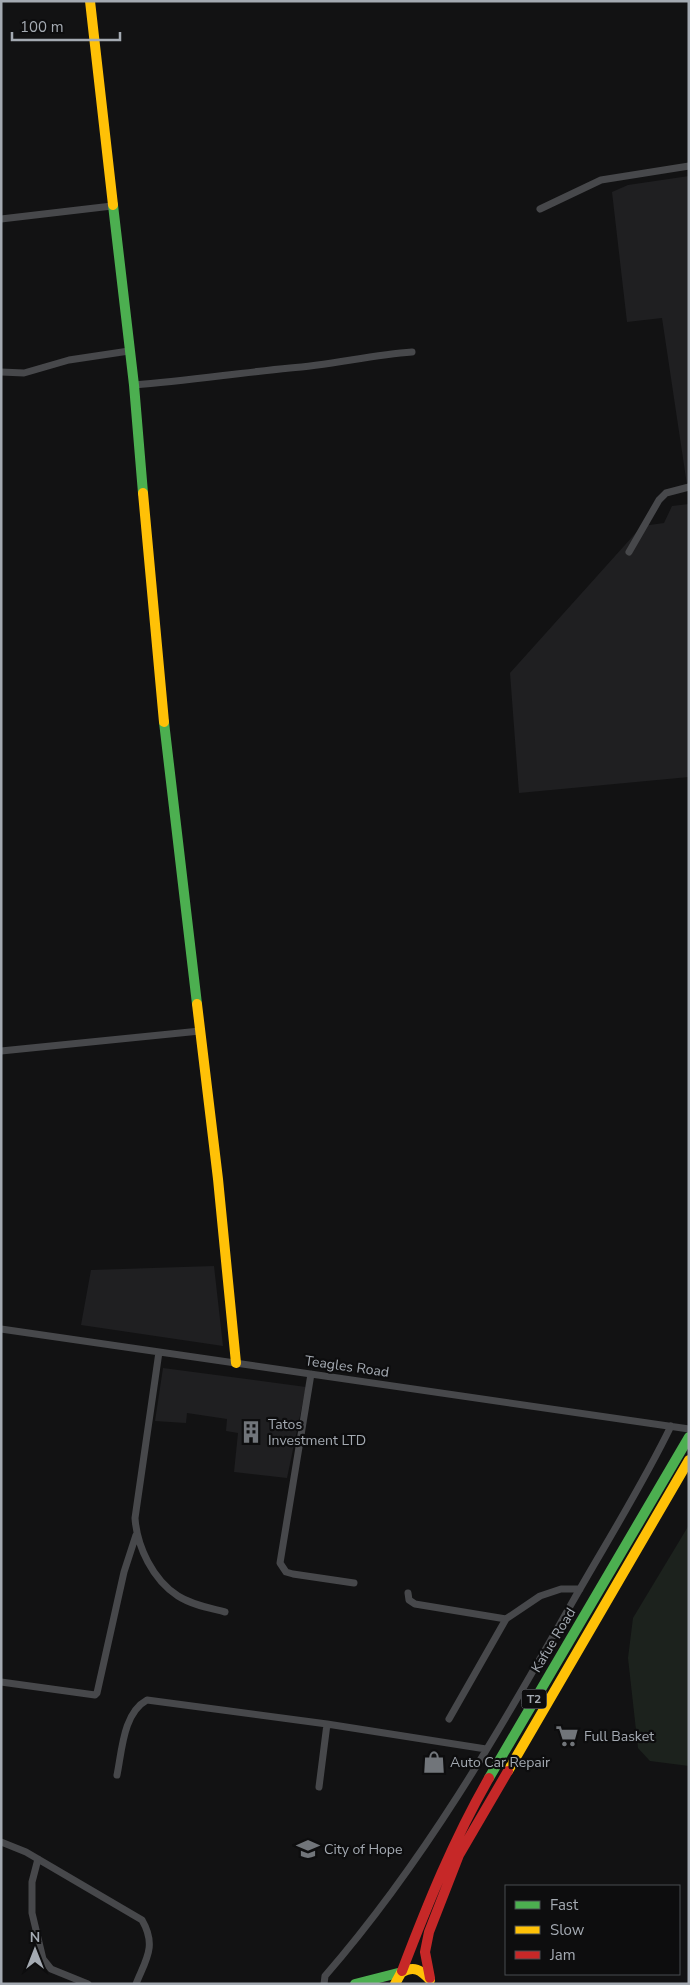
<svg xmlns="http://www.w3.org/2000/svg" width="690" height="1985" font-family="'Nunito Sans',sans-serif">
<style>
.built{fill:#1f1f21}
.green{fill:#1c221d}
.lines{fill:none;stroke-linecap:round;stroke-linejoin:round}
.street{stroke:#47484b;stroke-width:7}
.fast{stroke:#4caf50;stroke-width:10}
.slow{stroke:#ffc107;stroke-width:10}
.jam{stroke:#c62828;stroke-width:10}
.labels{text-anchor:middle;stroke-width:4.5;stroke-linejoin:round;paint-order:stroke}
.shield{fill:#0d0d0e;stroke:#777b81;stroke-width:1}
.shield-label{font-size:12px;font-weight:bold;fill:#a4aab2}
.street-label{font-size:14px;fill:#a4aab2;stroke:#0d0d0e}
.poi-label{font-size:14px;fill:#a4aab2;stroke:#0d0d0e;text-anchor:start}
</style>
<rect width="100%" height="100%" fill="#121213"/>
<path class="built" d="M689,176V485H687L662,318L627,322L612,192L628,185Z
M689,504V777L519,793L510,673L642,526L664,523L672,506Z
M214,1266L223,1346L81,1325L91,1270Z
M163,1368L306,1387L287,1478L234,1472L238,1433L226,1431L227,1419L187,1413L186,1423L155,1421Z"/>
<path class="green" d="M689,1525V1766L650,1761L638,1748L628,1658L633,1618Z"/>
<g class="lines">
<path class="street" d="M540,209L601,180L689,166
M1,219L112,206
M1,372L24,373L69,360L129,351
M134,385C186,381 238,373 290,368C331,365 371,355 412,352
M629,552L659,500L666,493L689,487
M1,1051L200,1031
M1,1329L689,1429
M159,1352L135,1518C137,1547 153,1580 178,1596C192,1605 210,1608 225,1612
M311,1374L280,1563L286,1572L293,1574L354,1583
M408,1593L409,1600L415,1604L506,1619
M1,1682L95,1695L97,1693L124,1572L136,1535
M449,1719L506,1619L540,1596L561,1589H580
M117,1775C122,1751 123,1713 147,1700L327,1724L486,1749
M319,1787L327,1724
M1,1842L26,1852L142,1920C157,1946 146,1959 136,1984
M38,1859L32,1882V1913L43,1959L51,1969L88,1984
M324,1984L325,1976C424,1862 499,1732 573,1601C606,1543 642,1486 671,1426"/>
<path class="fast" d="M113,205L134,385L143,493
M164,722L197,1004
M489,1778L689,1437
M355,1984L402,1972"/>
<path class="slow" d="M90,1L113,205
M143,493L164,722
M197,1004L218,1179L236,1363
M508,1771L689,1460
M395,1984L401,1973C414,1965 421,1970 430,1980"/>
<path class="jam" d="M402,1971C428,1903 453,1841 489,1778
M430,1978L425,1952L429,1932L459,1855L508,1771"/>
</g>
<defs>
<symbol id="building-bare" viewBox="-9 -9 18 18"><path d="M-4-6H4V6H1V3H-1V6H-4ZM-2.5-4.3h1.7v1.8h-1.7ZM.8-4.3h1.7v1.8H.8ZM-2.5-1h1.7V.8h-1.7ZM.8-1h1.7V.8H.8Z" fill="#71757a" stroke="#0d0d0e" stroke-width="2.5" paint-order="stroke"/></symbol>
<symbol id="supermarket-bare" viewBox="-9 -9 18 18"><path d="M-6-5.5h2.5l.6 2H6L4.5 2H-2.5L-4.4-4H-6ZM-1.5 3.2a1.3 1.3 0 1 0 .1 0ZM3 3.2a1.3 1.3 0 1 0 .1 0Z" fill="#71757a" stroke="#0d0d0e" stroke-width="2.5" paint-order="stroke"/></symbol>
<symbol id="shop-bare" viewBox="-9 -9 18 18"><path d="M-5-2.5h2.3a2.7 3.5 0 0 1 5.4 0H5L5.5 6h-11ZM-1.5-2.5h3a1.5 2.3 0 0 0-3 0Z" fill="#71757a" stroke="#0d0d0e" stroke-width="2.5" paint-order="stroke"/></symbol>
<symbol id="school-bare" viewBox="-9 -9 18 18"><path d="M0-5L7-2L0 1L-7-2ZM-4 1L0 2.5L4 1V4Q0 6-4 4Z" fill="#71757a" stroke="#0d0d0e" stroke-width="2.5" paint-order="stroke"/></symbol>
</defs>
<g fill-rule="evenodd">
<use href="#building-bare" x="235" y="1416" width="32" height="32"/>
<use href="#supermarket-bare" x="551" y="1720" width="32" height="32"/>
<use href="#shop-bare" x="418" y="1746" width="32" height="32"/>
<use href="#school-bare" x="292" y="1833" width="32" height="32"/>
</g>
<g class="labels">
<rect class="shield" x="521.5" y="1689.5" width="25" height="19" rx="4"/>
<g class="shield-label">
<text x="534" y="1703">T2</text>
</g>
<g class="street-label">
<text transform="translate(347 1366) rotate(8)" y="5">Teagles Road</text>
<text transform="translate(553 1640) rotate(-59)" y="5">Kafue Road</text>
</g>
<g class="poi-label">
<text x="268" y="1429">Tatos<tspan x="268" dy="16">Investment LTD</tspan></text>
<text x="584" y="1741">Full Basket</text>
<text x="450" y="1767">Auto Car Repair</text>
<text x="324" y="1854">City of Hope</text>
</g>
</g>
<rect width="690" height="1985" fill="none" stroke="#a4aab2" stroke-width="5"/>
<rect x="505" y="1885" width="175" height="90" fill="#0d0d0e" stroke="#494c50"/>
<rect x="515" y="1901" width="25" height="8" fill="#4caf50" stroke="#494c50"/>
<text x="550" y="1910" font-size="15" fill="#a4aab2">Fast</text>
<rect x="515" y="1926" width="25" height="8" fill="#ffc107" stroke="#494c50"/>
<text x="550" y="1935" font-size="15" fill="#a4aab2">Slow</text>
<rect x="515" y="1951" width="25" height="8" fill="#c62828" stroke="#494c50"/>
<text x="550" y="1960" font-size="15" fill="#a4aab2">Jam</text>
<g transform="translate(35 1950)" stroke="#0d0d0e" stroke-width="4" paint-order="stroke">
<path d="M0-4L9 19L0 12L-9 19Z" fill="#a4aab2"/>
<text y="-8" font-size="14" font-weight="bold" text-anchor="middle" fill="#a4aab2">N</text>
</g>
<path d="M12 32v8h108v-8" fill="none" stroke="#a4aab2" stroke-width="2.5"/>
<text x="20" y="32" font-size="15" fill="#a4aab2" stroke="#0d0d0e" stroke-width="4" paint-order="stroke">100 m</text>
</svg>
